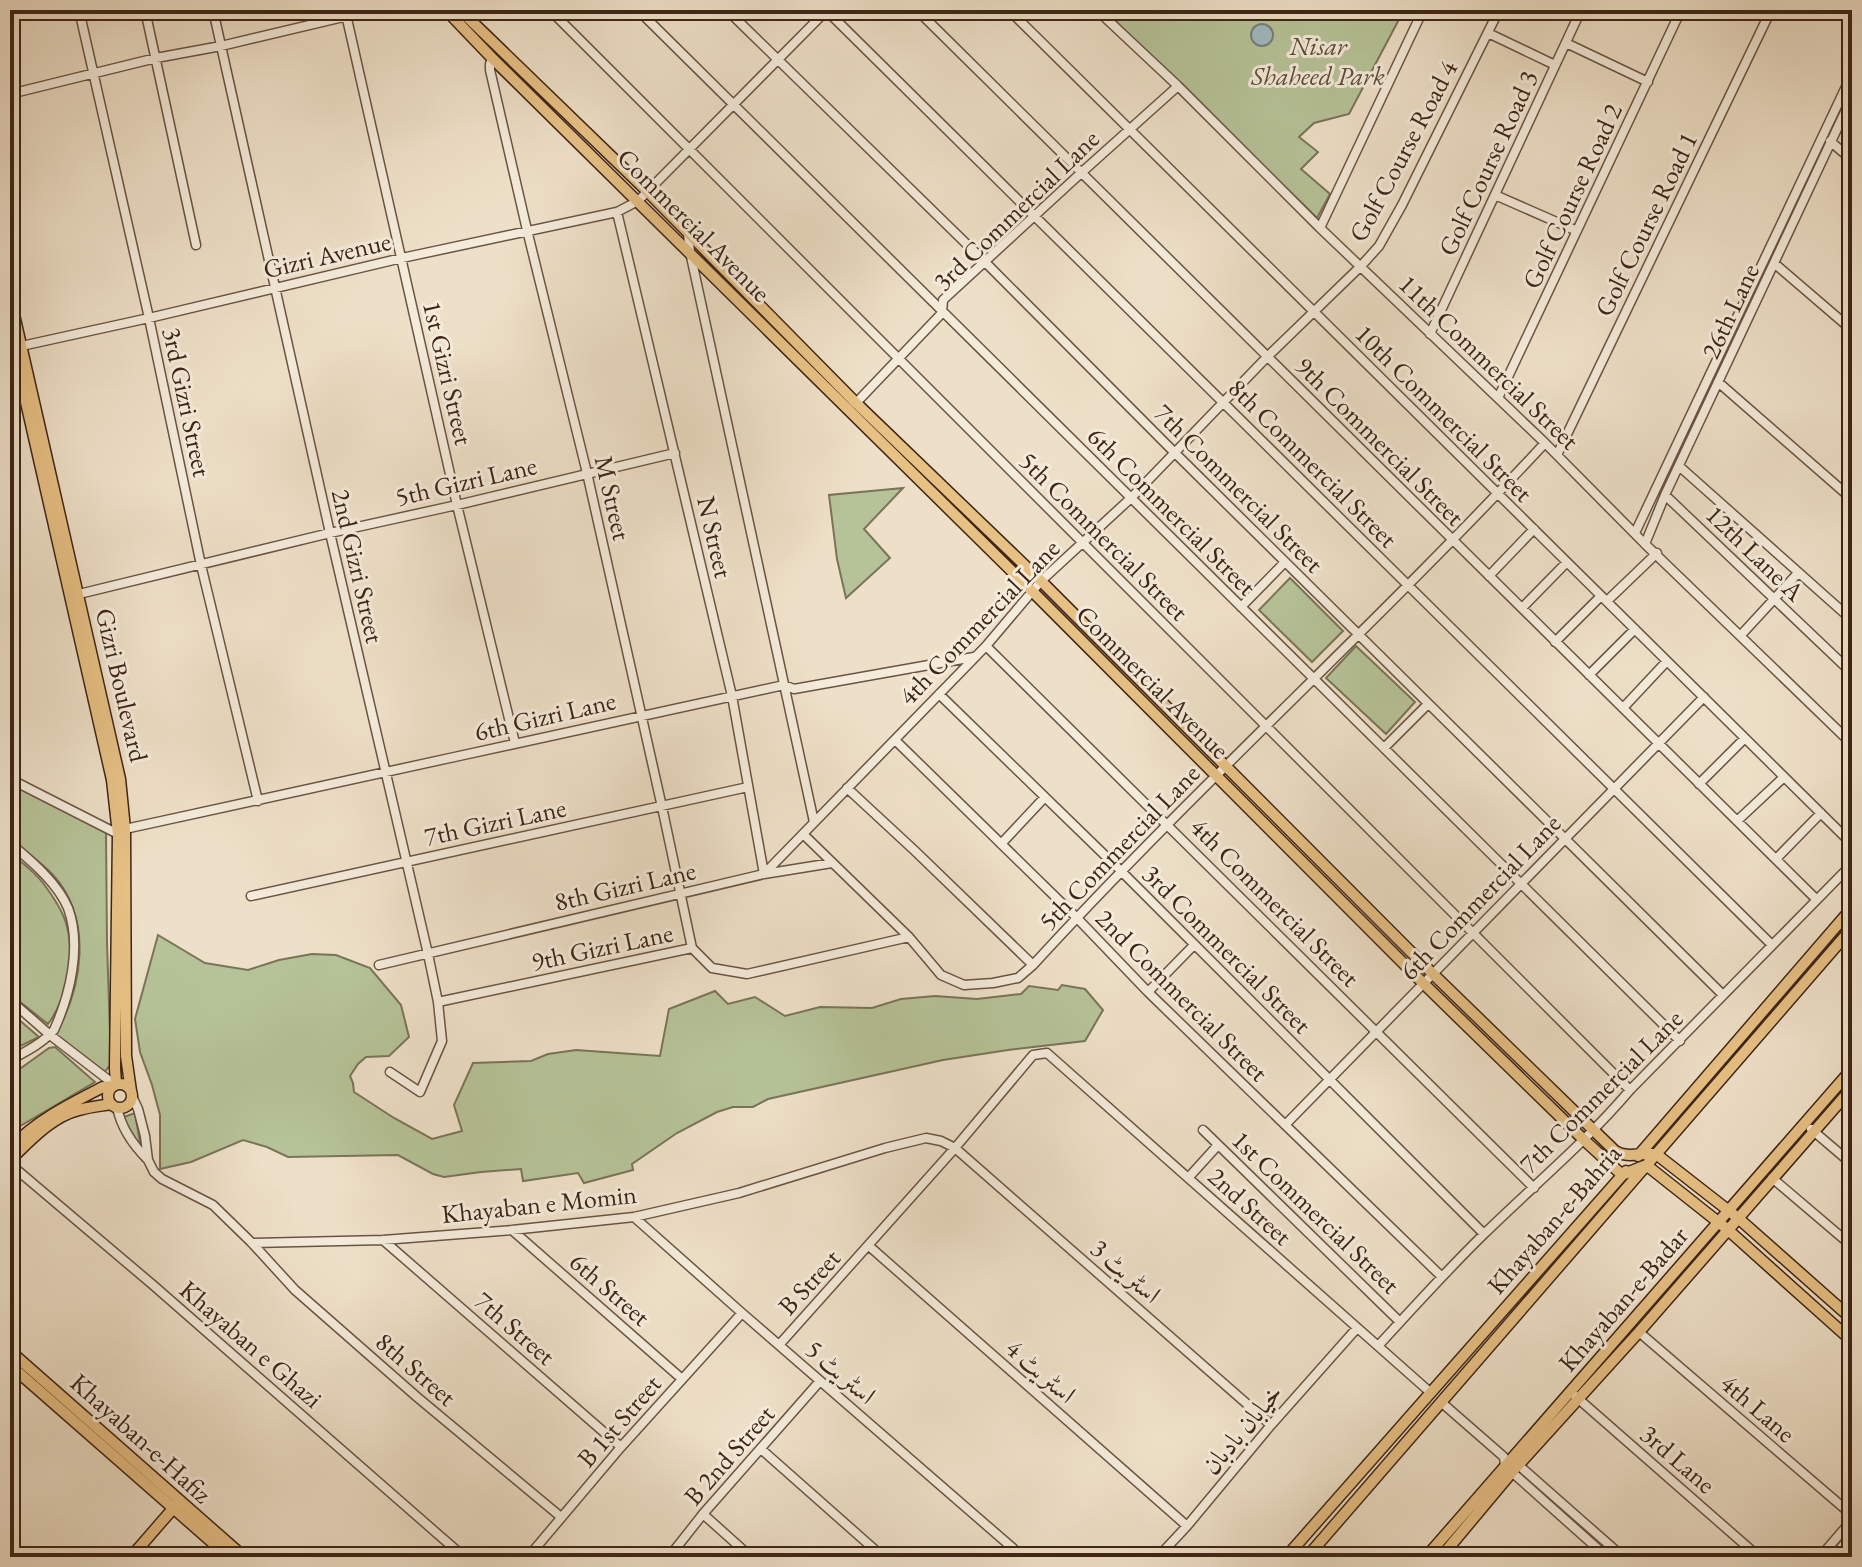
<svg xmlns="http://www.w3.org/2000/svg" width="1862" height="1567" font-family="'EB Garamond',Amiri,serif">
<style>
.green{fill:#b6c398;stroke:#7a7458;stroke-width:2}
.water{fill:#9fbac0;stroke:#787e7c;stroke-width:2}
.lines{fill:none;stroke-linecap:round;stroke-linejoin:round}
.minor-casing{stroke:#6a5443;stroke-width:11}
.major-casing{stroke:#3e2517;stroke-width:13}
.minor{stroke:#f4ebdb;stroke-width:8}
.major{stroke:#e7c084;stroke-width:10}
.labels{text-anchor:middle;stroke-width:6;stroke-linejoin:round;paint-order:stroke}
.park-label{font-size:26px;font-style:italic;fill:#5c4c37;stroke:#f4ebdb}
.street-label{font-size:26px;fill:#3e2517;stroke:#f4ebdb}
</style>
<rect width="100%" height="100%" fill="#eee0c8"/>
<filter id="stains"><feTurbulence type="fractalNoise" baseFrequency=".0025" numOctaves="4"/><feColorMatrix values="0 0 0 0 .2 0 0 0 0 .09 0 0 0 0 .02 0 0 0 .5 -.17"/></filter>
<radialGradient id="worn" r=".72"><stop offset=".6" stop-color="#630" stop-opacity="0"/><stop offset="1" stop-color="#630" stop-opacity=".3"/></radialGradient>
<path class="green" d="M1104,10H1404L1349,114L1314,123L1299,137L1318,152L1301,169L1330,194L1317,218Z
M903,488L864,529L890,558L846,598L837,559L829,495Z
M1290,578L1343,631L1312,662L1259,610Z
M1356,646L1415,702L1386,734L1326,678Z
M10,781L78,816L106,833L107,943L111,1064L103,1074L55,1035C83,987 93,919 53,875C40,861 23,850 10,837Z
M10,853C21,862 34,871 43,883C52,895 64,912 67,927C75,956 66,1001 48,1024L10,994Z
M158,935L205,963L248,970L279,960L312,954L336,955L370,968L401,1005L409,1037L389,1056L366,1057L358,1064L350,1076L353,1083L354,1092L394,1118L432,1139L462,1131L454,1105L473,1063L531,1061L548,1054L576,1050L660,1056L669,1009L715,991L728,1004L755,997L785,1016L820,1007L872,1008L901,999L935,996L977,999L1021,994L1029,986L1058,990L1062,985L1085,989L1103,1010L1085,1041L1008,1050L943,1060L768,1099L753,1107H733L717,1112L677,1133L632,1164L633,1170L584,1183L578,1173L523,1181L521,1169L481,1172L444,1177L433,1174L398,1155L288,1157L267,1147L243,1140L191,1162L160,1169V1115L152,1085L140,1052L135,1019Z
M10,1012L39,1037L10,1051Z
M55,1047L95,1082L10,1132V1076L49,1048Z
M135,1113L141,1148L121,1118Z"/>
<path class="water" d="M1251 35a11 11 0 1 1 22 0a11 11 0 1 1-22 0Z"/>
<g class="lines">
<defs>
<path id="minor" d="M79,10L149,318L201,565L258,801
M145,10L196,245
M213,10L330,533L428,954L438,1002L442,1041L420,1092L390,1072
M345,10L457,505L515,743
M550,10L1630,1090
M638,10L1680,1041
M727,10L985,262L1174,452L1723,995
M826,10L1772,945
M917,10L1816,899
M1009,10L1852,844
M1097,10L1178,86L1320,228L1545,443L1645,544L1852,744
M1845,10L1852,13
M1488,33L1555,65
M1566,43L1648,82
M492,58L490,64V70L527,230L587,473L662,807L692,948
M10,94L156,58L221,46L373,10
M1830,141L1852,160
M1495,195L1577,231
M617,212L732,696L764,874
M1320,228L1423,10
M688,234L690,252L814,822
M1774,263L1852,330
M1430,334L1581,10
M17,347L149,318L402,258L617,212L638,201L827,10
M1718,382L1852,499
M1498,398L1681,10
M856,403L942,313L943,300L1081,173L1178,86
M1557,455L1771,10
M1679,466L1852,620
M1665,495L1852,673
M1635,533L1852,74
M1645,544L1665,495L1852,97
M1489,576L1534,529
M79,594L330,533L457,505L675,453
M1607,601L1657,553
M1241,607L1285,562
M1522,608L1567,562
M1741,635L1798,573
M1555,642L1601,596
M986,646L1534,1188
M1589,675L1635,629
M939,694L1121,871L1484,1234
M1623,708L1667,661
M895,740L1077,918L1148,992L1442,1277
M1384,748L1428,704
M10,779L118,834
M1699,784L1745,738
M847,788L915,851L1033,965
M1737,821L1784,777
M125,829C345,783 564,731 784,685L794,689L974,657
M803,834L909,937L941,975L964,985L993,983L1018,978L1033,965C1198,785 1379,622 1545,443
M10,843C31,861 57,882 68,908C82,946 70,995 54,1030C43,1043 25,1052 10,1060
M1001,844L1045,797
M1776,859L1821,813
M764,874L986,646L1041,581L1131,498L1267,357L1361,266L1379,246L1402,205L1499,10
M251,896L748,787
M692,948L712,968L747,974L909,937
M379,965L764,874L832,863
M1148,992L1194,945
M10,1000L50,1035L115,1085
M438,1002L692,948
M132,1096L138,1109L145,1136L148,1160L154,1172L162,1179L213,1205L252,1243L295,1290L417,1397L561,1517
M117,1107C121,1128 133,1145 148,1160
M1285,1125L1704,697
M1811,1129L1852,1164
M1203,1130L1400,1322
M10,1164L153,1285L464,1557
M1189,1177L1218,1145
M1772,1178L1852,1246
M634,1217L742,1313L1023,1557
M512,1230L682,1379
M383,1240L621,1447
M252,1243L383,1240L512,1230L634,1217L739,1193L885,1148L926,1138L941,1141L955,1148L1271,1425
M869,1246L1187,1526
M1639,1332L1852,1515
M779,1345L955,1148L1033,1055L1047,1053L1431,1393
M1378,1346C1413,1308 1447,1270 1484,1234C1533,1186 1586,1142 1630,1090L1852,864
M1574,1395L1759,1557
M1441,1402L1504,1457L1505,1466L1607,1557
M761,1449L883,1557
M1515,1462L1623,1557
M703,1514L751,1557
M10,1551L17,1557
M528,1557L621,1447L742,1313
M669,1557L703,1514L820,1381
M1158,1557L1187,1526L1271,1425L1357,1328
M1820,1557L1852,1520
M1833,1557L1852,1535"/>
<path id="major" d="M446,10L492,58L1033,592L1424,984L1583,1139L1620,1173L1624,1174L1644,1166L1650,1168L1727,1229L1852,1341
M460,10L646,190L856,403L1041,581L1433,974L1615,1151C1628,1159 1641,1152 1656,1154L1738,1218L1852,1319
M10,297L120,779L125,829L126,1056L131,1091
M10,332L112,780L118,834L115,1068L116,1084
M108 1096a12 12 0 1 1 24 0a12 12 0 1 1-24 0Z
M10,1148C37,1120 70,1104 103,1087L113,1086
M1638,1156L1852,908
M10,1160C30,1141 51,1117 79,1110C89,1107 100,1106 111,1104
M10,1351L244,1557
M10,1365L229,1557
M131,1557L177,1504
M1286,1557L1626,1171
M1307,1557L1852,928
M1426,1557L1852,1069
M1441,1557L1512,1472L1639,1332L1852,1088"/>
</defs>
<use href="#minor" class="minor-casing"/>
<use href="#major" class="major-casing"/>
<use href="#minor" class="minor"/>
<use href="#major" class="major"/>
</g>
<g class="labels">
<g class="park-label">
<text x="1318" y="55">Nisar<tspan x="1318" dy="30">Shaheed Park</tspan></text>
</g>
<g class="street-label">
<text transform="translate(1403 151) rotate(-62)" y="9">Golf Course Road 4</text>
<text transform="translate(1488 163) rotate(-65)" y="9">Golf Course Road 3</text>
<text transform="translate(1572 196) rotate(-65)" y="9">Golf Course Road 2</text>
<text transform="translate(1016 210) rotate(-44)" y="9">3rd Commercial Lane</text>
<text transform="translate(1646 224) rotate(-64)" y="9">Golf Course Road 1</text>
<text transform="translate(694 225) rotate(45)" y="9">Commercial Avenue</text>
<text transform="translate(327 255) rotate(-13)" y="9">Gizri Avenue</text>
<text transform="translate(1730 311) rotate(-65)" y="9">26th Lane</text>
<text transform="translate(1489 362) rotate(44)" y="9">11th Commercial Street</text>
<text transform="translate(448 373) rotate(77)" y="9">1st Gizri Street</text>
<text transform="translate(187 402) rotate(78)" y="9">3rd Gizri Street</text>
<text transform="translate(1444 413) rotate(45)" y="9">10th Commercial Street</text>
<text transform="translate(1380 441) rotate(45)" y="9">9th Commercial Street</text>
<text transform="translate(1313 463) rotate(45)" y="9">8th Commercial Street</text>
<text transform="translate(466 481) rotate(-13)" y="9">5th Gizri Lane</text>
<text transform="translate(1239 488) rotate(45)" y="9">7th Commercial Street</text>
<text transform="translate(613 498) rotate(77)" y="9">M Street</text>
<text transform="translate(1172 511) rotate(45)" y="9">6th Commercial Street</text>
<text transform="translate(1104 536) rotate(45)" y="9">5th Commercial Street</text>
<text transform="translate(715 537) rotate(77)" y="9">N Street</text>
<text transform="translate(1755 553) rotate(44)" y="9">12th Lane A</text>
<text transform="translate(358 566) rotate(77)" y="9">2nd Gizri Street</text>
<text transform="translate(979 622) rotate(-46)" y="9">4th Commercial Lane</text>
<text transform="translate(1153 682) rotate(45)" y="9">Commercial Avenue</text>
<text transform="translate(122 685) rotate(77)" y="9">Gizri Boulevard</text>
<text transform="translate(545 716) rotate(-13)" y="9">6th Gizri Lane</text>
<text transform="translate(495 822) rotate(-12)" y="9">7th Gizri Lane</text>
<text transform="translate(1119 847) rotate(-46)" y="9">5th Commercial Lane</text>
<text transform="translate(625 886) rotate(-13)" y="9">8th Gizri Lane</text>
<text transform="translate(1480 897) rotate(-46)" y="9">6th Commercial Lane</text>
<text transform="translate(1275 902) rotate(45)" y="9">4th Commercial Street</text>
<text transform="translate(602 947) rotate(-12)" y="9">9th Gizri Lane</text>
<text transform="translate(1227 949) rotate(45)" y="9">3rd Commercial Street</text>
<text transform="translate(1182 995) rotate(45)" y="9">2nd Commercial Street</text>
<text transform="translate(1601 1091) rotate(-45)" y="9">7th Commercial Lane</text>
<text transform="translate(539 1204) rotate(-6)" y="9">Khayaban e Momin</text>
<text transform="translate(1250 1206) rotate(42)" y="9">2nd Street</text>
<text transform="translate(1316 1212) rotate(44)" y="9">1st Commercial Street</text>
<text transform="translate(1554 1219) rotate(-49)" y="9">Khayaban-e-Bahria</text>
<text transform="translate(1126 1271) rotate(41)" y="9">اسٹریٹ 3</text>
<text transform="translate(809 1282) rotate(-48)" y="9">B Street</text>
<text transform="translate(610 1289) rotate(41)" y="9">6th Street</text>
<text transform="translate(1623 1299) rotate(-49)" y="9">Khayaban-e-Badar</text>
<text transform="translate(515 1328) rotate(41)" y="9">7th Street</text>
<text transform="translate(251 1344) rotate(41)" y="9">Khayaban e Ghazi</text>
<text transform="translate(416 1369) rotate(41)" y="9">8th Street</text>
<text transform="translate(1041 1371) rotate(41)" y="9">اسٹریٹ 4</text>
<text transform="translate(841 1372) rotate(41)" y="9">اسٹریٹ 5</text>
<text transform="translate(1758 1408) rotate(41)" y="9">4th Lane</text>
<text transform="translate(619 1421) rotate(-49)" y="9">B 1st Street</text>
<text transform="translate(1242 1429) rotate(-50)" y="9">خیابان بادبان</text>
<text transform="translate(141 1438) rotate(42)" y="9">Khayaban-e-Hafiz</text>
<text transform="translate(729 1455) rotate(-49)" y="9">B 2nd Street</text>
<text transform="translate(1678 1459) rotate(41)" y="9">3rd Lane</text>
</g>
</g>
<rect width="1862" height="1567" fill="none" stroke="#eee0c8" stroke-width="40"/>
<rect x="12" y="12" width="1838" height="1543" fill="none" stroke="#3e2517" stroke-width="4"/>
<rect x="20" y="20" width="1822" height="1527" fill="none" stroke="#3e2517" stroke-width="2"/>
<rect width="100%" height="100%" filter="url(#stains)"/>
<rect width="100%" height="100%" fill="url(#worn)"/>
</svg>
